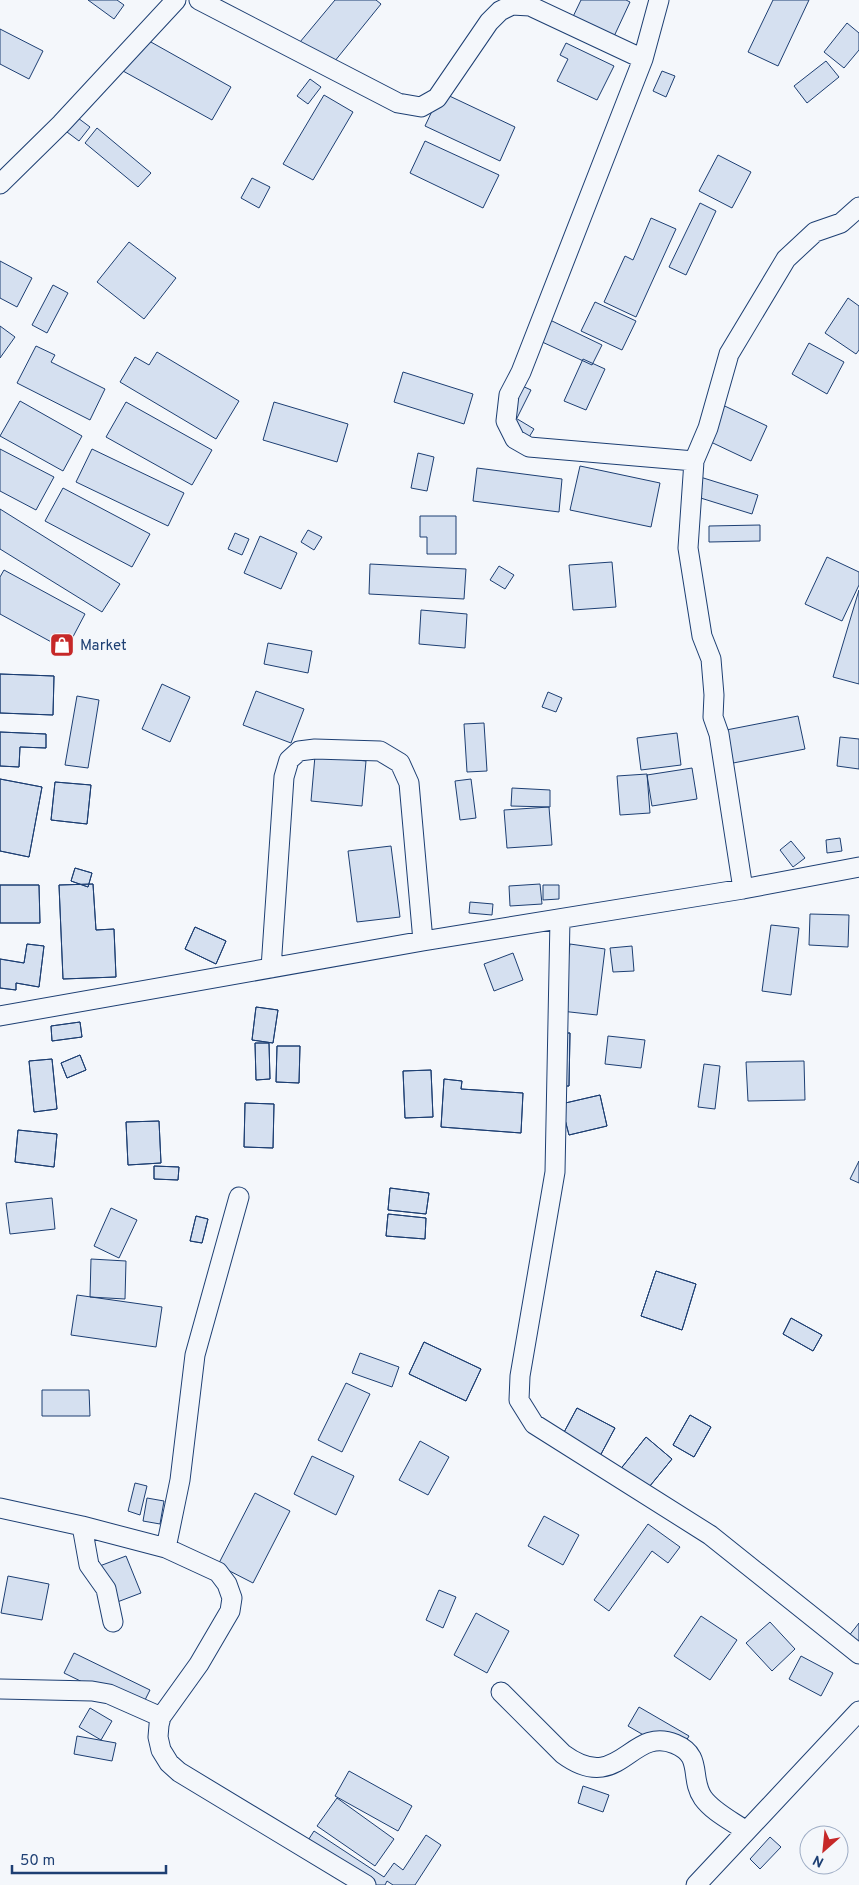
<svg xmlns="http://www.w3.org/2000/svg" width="859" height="1885" font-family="Overpass,sans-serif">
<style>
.building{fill:#d5e0f0;stroke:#1d3f73}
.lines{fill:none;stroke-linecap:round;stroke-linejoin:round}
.minor-casing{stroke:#1d3f73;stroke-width:21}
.minor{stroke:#f4f7fb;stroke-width:19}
.labels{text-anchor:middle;stroke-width:4;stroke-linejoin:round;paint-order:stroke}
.poi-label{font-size:15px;fill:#1d3f73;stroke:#f4f7fb;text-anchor:start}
</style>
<rect width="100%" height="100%" fill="#f4f7fb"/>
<path class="building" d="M88,0H117L124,5L114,19Z
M335,0H376L381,4L330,67L300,42Z
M581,0H626L630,2L610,45L569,25Z
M773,0H809L778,66L748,52Z
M847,23L859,33V50L844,68L824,52Z
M0,29L43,51L29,79L0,64Z
M142,37L231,87L212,120L123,71Z
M566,43L614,66L597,100L557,81L568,59L560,55Z
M826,61L839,77L807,103L794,86Z
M662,71L675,76L666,97L653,91Z
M310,79L321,87L308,104L297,96Z
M441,92L515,127L500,161L425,126Z
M324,95L353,112L313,180L283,164Z
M78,118L90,127L79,141L67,132Z
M97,128L151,173L138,187L85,143Z
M425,141L499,175L483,208L410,173Z
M718,155L751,172L732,208L699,191Z
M252,178L270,187L259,208L241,198Z
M700,203L716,211L686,275L669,267Z
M651,218L676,229L636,317L604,302L625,256L633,260Z
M129,242L176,278L144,319L97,282Z
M0,261L32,278L17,307L0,298Z
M53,285L68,293L47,333L32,325Z
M848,298L859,306V350L856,354L825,333Z
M595,302L636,321L622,350L581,331Z
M550,320L602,345L592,365L540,341Z
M0,326L15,337L0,358Z
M809,343L844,362L827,394L792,374Z
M36,346L55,355L51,362L105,389L90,420L17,383Z
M157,352L239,401L216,439L120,382L135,357L149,365Z
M583,359L605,369L586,410L564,401Z
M403,372L473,394L464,424L394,402Z
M518,384L531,390L517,418L505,413Z
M712,400L767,426L751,461L696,435Z
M20,401L82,436L63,471L0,436Z
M126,402L212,450L192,485L106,437Z
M274,402L348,424L337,462L263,440Z
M509,414L534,429L526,442Z
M0,449L54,477L36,510L0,491Z
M92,449L184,493L168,526L76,482Z
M418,453L434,457L427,491L411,488Z
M580,466L660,483L651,527L570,510Z
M477,468L562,479L559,512L473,501Z
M697,476L758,495L752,514L691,495Z
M63,488L150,534L132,567L45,521Z
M0,509L120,584L102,612L0,549Z
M420,516H456V554H427V537H420Z
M760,525V541L709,542V526Z
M308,530L322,537L314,550L301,542Z
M235,533L249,539L242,555L228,549Z
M260,536L297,553L281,589L244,573Z
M827,557L859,572V585L842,621L805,604Z
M612,562L616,607L573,610L569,565Z
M370,564L466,569L464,599L369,594Z
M499,566L514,575L505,589L490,580Z
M4,570L85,614L66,650L0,614V577Z
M859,590V684L833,677Z
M421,610L467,614L465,648L419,644Z
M268,643L312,651L308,673L264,664Z
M0,674L54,676L53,715L0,713Z
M0,674L54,676L53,715L0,713Z
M162,684L190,697L170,742L142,729Z
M256,691L304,709L291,743L243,725Z
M548,692L562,698L556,712L542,707Z
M77,696L99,700L88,768L65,765Z
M798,716L805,749L723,765L716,732Z
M484,723L487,771L467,772L464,724Z
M0,732L46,734V748L20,747L19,767L0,766Z
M0,732L46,734V748L20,747L19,767L0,766Z
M677,733L681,765L641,770L637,738Z
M840,737L859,739V769L837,766Z
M315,756L366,761L362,806L311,801Z
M692,768L697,799L652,806L647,775Z
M647,774L650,813L620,815L617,776Z
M0,779L42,787L29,857L0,851Z
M0,779L42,787L29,857L0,851Z
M471,779L476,818L460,820L455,781Z
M55,782L91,785L87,824L51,820Z
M55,782L91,785L87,824L51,820Z
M512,788L550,790V807L511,806Z
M549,807L552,845L507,848L504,810Z
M840,838L842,851L827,853L826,840Z
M791,841L805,858L793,867L780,850Z
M391,846L400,917L357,922L348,851Z
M75,868L92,873L88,887L71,881Z
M75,868L92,873L88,887L71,881Z
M93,884L96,930L114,929L116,977L63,979L59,885Z
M93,884L96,930L114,929L116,977L63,979L59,885Z
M540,884L542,904L510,906L509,886Z
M0,885H39L40,923H0Z
M0,885H39L40,923H0Z
M543,885H559V899L543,900Z
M470,902L493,904L492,915L469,913Z
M810,914L849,915L848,947L809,945Z
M771,925L799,928L791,995L762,991Z
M195,927L226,941L216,964L185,949Z
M195,927L226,941L216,964L185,949Z
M27,944L44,946L39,987L16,983V990L0,988V959L24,963Z
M27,944L44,946L39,987L16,983V990L0,988V959L24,963Z
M570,944L605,949L597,1015L561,1011Z
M632,946L634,971L613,972L610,948Z
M513,953L523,980L494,991L484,964Z
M256,1007L278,1010L273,1043L252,1040Z
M256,1007L278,1010L273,1043L252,1040Z
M80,1022L82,1037L52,1041L51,1026Z
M80,1022L82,1037L52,1041L51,1026Z
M556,1033H570L569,1086H554Z
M556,1033H570L569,1086H554Z
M608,1036L645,1040L641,1068L605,1064Z
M255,1043H269L270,1079L256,1080Z
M255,1043H269L270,1079L256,1080Z
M277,1046H300L299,1083L276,1082Z
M277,1046H300L299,1083L276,1082Z
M80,1055L86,1070L67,1078L61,1063Z
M80,1055L86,1070L67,1078L61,1063Z
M52,1059L57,1109L34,1112L29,1061Z
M52,1059L57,1109L34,1112L29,1061Z
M804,1061L805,1100L748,1101L746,1062Z
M704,1064L720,1066L715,1109L698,1107Z
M431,1070L433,1117L405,1118L403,1071Z
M431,1070L433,1117L405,1118L403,1071Z
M444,1079L462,1081L461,1089L523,1093L521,1133L441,1127Z
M444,1079L462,1081L461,1089L523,1093L521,1133L441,1127Z
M600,1095L607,1126L569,1135L561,1104Z
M600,1095L607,1126L569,1135L561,1104Z
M245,1103L274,1104L273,1148L244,1147Z
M245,1103L274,1104L273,1148L244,1147Z
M159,1121L161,1163L128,1165L126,1122Z
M159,1121L161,1163L128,1165L126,1122Z
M18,1130L57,1134L54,1167L15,1162Z
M18,1130L57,1134L54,1167L15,1162Z
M859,1161V1183L850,1179Z
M154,1166L179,1167L178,1180L154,1179Z
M154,1166L179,1167L178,1180L154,1179Z
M390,1188L429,1193L426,1214L388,1210Z
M390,1188L429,1193L426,1214L388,1210Z
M52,1198L55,1229L10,1234L6,1203Z
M111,1208L137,1220L119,1258L94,1246Z
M388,1214L426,1218L425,1239L386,1236Z
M388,1214L426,1218L425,1239L386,1236Z
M196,1216L208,1219L202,1243L190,1241Z
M196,1216L208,1219L202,1243L190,1241Z
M91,1259L126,1261L125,1299L90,1297Z
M656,1271L696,1284L682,1330L641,1316Z
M656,1271L696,1284L682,1330L641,1316Z
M77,1295L162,1307L156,1347L71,1335Z
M791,1318L822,1335L813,1351L783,1334Z
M791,1318L822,1335L813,1351L783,1334Z
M424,1342L481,1369L466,1401L409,1374Z
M424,1342L481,1369L466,1401L409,1374Z
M360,1353L399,1367L392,1387L352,1373Z
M346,1383L370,1394L342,1452L318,1440Z
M42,1390H89L90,1416H42Z
M577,1408L615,1428L600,1456L562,1436Z
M577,1408L615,1428L600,1456L562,1436Z
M690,1415L711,1427L694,1457L673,1445Z
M690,1415L711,1427L694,1457L673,1445Z
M646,1437L672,1459L645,1492L619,1471Z
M646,1437L672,1459L645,1492L619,1471Z
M420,1441L449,1457L428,1495L399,1480Z
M312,1456L354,1476L336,1515L294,1494Z
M135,1483L147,1486L140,1515L128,1511Z
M255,1493L290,1511L253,1583L218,1565Z
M147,1498L164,1501L160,1524L143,1521Z
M544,1516L579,1535L563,1565L528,1546Z
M648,1524L680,1547L668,1563L652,1551L609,1611L594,1600Z
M126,1556L141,1593L112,1604L97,1567Z
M8,1576L49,1584L42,1620L1,1613Z
M439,1590L456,1597L443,1628L426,1620Z
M476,1613L509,1631L487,1673L454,1655Z
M701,1616L737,1640L710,1680L674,1656Z
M770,1622L795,1649L772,1671L746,1643Z
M859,1623V1647L848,1637Z
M74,1653L150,1690L140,1710L64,1673Z
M801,1656L833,1673L821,1696L789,1679Z
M639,1707L689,1736L678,1755L628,1726Z
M90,1708L112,1721L101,1740L79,1727Z
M77,1736L116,1743L112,1761L74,1754Z
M349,1771L412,1806L398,1831L335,1796Z
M583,1786L609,1795L603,1812L578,1803Z
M337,1798L394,1839L375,1866L317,1826Z
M314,1831L384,1877L394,1863L403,1870L426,1835L441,1845L415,1885H393L387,1881L385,1885H365L305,1845Z
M770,1837L781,1847L760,1869L750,1859Z"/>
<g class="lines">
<defs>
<path id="minor" d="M199,0L398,103L421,107L437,98L489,22L500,11L512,5L530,6L643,59
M659,0L643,59L521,372L509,395L506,421L515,439L529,447L694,461
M0,184L61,124L176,0
M743,889L719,734L713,717L714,695L711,659L702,636L688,548L694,461L708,428L729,354L786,259L815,232L841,223L859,207
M560,919L555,1172L520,1376L519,1400L534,1424L710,1535L859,1654
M271,968L284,777L289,760L299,751L315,749L380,751L400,763L409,783L423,941
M0,1016L423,941L743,889L859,867
M0,1508L82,1526L89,1565L106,1589L113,1622
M82,1526L166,1548L218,1572L227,1584L232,1598L230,1611L199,1664L161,1717L159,1725L158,1737L161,1750L169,1763L179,1772L366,1885
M166,1548L180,1480L195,1355L239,1197
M0,1689L92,1691L109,1694L161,1717
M501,1692L563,1754C620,1796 630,1725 675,1744C704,1756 689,1778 703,1798C713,1812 732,1821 746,1831
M696,1885L859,1711"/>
</defs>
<use href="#minor" class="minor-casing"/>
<use href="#minor" class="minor"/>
</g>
<defs>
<symbol id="shop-square" viewBox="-11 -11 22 22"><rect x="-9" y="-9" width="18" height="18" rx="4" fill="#c62828" stroke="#f4f7fb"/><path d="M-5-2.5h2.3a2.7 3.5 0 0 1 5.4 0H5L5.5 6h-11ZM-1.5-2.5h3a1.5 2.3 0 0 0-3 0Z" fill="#fff"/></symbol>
</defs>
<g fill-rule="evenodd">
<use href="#shop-square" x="48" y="631" width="28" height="28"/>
</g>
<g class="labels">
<g class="poi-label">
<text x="80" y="650">Market</text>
</g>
</g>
<g transform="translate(824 1850) rotate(207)"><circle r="24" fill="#f4f7fb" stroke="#9eadc5"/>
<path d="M0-4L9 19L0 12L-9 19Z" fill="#c62828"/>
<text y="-8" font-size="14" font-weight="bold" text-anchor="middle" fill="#1d3f73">N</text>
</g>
<path d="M12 1865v8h154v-8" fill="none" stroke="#1d3f73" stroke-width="2.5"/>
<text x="20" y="1865" font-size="15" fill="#1d3f73" stroke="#f4f7fb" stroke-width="4" paint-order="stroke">50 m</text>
</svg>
